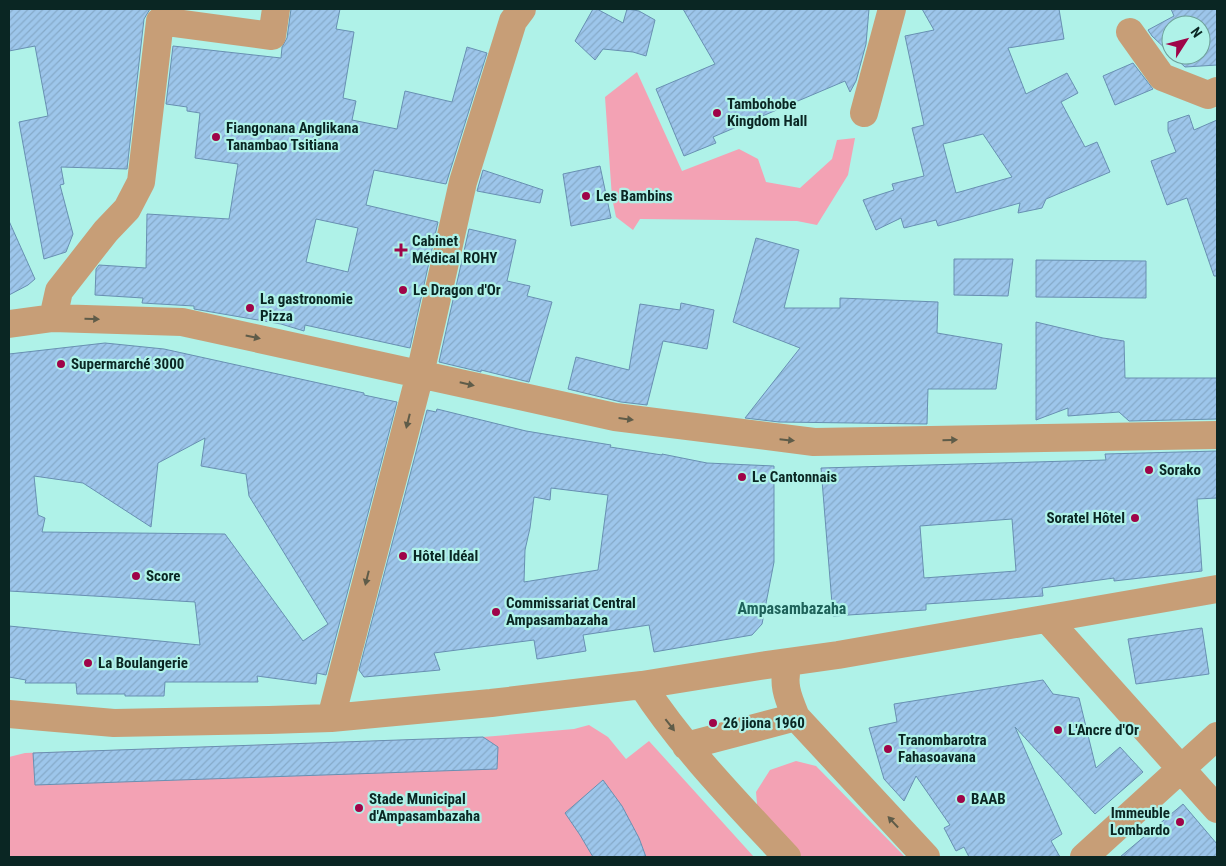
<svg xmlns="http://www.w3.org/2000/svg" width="1226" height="866" font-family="'Roboto Condensed',sans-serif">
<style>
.green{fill:#f3a2b4}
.building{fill:url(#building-hatch);stroke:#6890b2;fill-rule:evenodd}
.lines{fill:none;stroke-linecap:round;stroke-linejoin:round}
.minor{stroke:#c79e77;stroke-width:28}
.oneway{fill:#5f5c49}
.poi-dot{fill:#9f0448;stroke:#aff2e8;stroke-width:2}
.labels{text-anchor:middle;stroke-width:4.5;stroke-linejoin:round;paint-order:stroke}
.poi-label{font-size:15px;font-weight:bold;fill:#0a2623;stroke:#aff2e8;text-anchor:start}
.neighbourhood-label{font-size:16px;font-weight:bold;fill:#1e625a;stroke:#aff2e8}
</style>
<defs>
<pattern id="building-hatch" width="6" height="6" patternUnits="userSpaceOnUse" patternTransform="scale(1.25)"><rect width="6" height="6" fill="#9dc6eb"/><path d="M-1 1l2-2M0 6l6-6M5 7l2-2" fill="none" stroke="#86aac9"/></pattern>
</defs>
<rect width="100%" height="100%" fill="#aff2e8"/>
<path class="green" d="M637,72L682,171L739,149L758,159L766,182L800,188L832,159L837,140L855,138L848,175L817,225L797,221L640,219L633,230L616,217L612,198L605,97Z
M589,725L608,737L626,759L649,741L754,857H9V757L25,753L483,737L574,729Z
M796,761L816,766L905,857H797L758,815L756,792L770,770Z"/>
<path class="building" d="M9,9H150L144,19L127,169L61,167L64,184L60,185L73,234L66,252L44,259L19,122L48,116L35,46L9,51Z
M291,9H340L336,29L354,32L343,98L356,101L352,120L397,129L405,91L452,102L467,47L487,53L446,184L374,170L366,205L438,222L410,348L305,325L304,331L281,324L194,309V306L142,303L143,298L95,295L96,269L99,265L146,268L147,214L229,219L238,164L195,158L200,113L187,111V107L166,104L173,46L281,58L282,47L287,38ZM316,219L358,228L348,272L306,262Z
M593,9H597L623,23L627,9L639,11L655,20L646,56L633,52L603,49L595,60L575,41Z
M683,9H869L866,44L856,81L850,92L845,81L713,137L716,143L684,156L656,89L715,64Z
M922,9H1059L1064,39L1008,48L1026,94L1067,73L1078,93L1061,102L1085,147L1097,142L1110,172L1046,199L1042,208L1018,213L1020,203L938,226L936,220L904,228L901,218L876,230L863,200L894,190L892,184L924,176L912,128L924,125L905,36L934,30ZM983,134L1012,177L956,193L943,144Z
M1171,9H1217V65L1185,67L1172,55H1201V25H1171V54L1152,36L1148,30L1174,16Z
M1133,63L1153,89L1115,105L1103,76Z
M1189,115L1194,130L1217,120V276H1214L1187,198L1167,205L1151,161L1176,152L1168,131V122Z
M600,166L611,218L571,226L563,174Z
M483,170L543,190L540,203L477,191Z
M9,221L35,279L28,285L9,295Z
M469,229L516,240L507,281L530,286L527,296L552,302L529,382L481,370V372L439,362Z
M756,238L799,250L784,308H840V298L938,302L937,333L1002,344L996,389H928L927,424L779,422L745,418L800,348L733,322Z
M954,259H1013L1008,296L954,295Z
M1036,260L1146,261V298L1036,297Z
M681,303L714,310L707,349L663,341L647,405L621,402L568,389L576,357L629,370L640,304L680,310Z
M1036,322L1103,338L1124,341L1125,378H1217V419L1129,421L1119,412L1068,416V408L1036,420Z
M105,343L164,349L364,393V395L397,402L326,675L317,673L316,684L257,676L258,682H165L164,696H125V694H77L76,683H25L26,680L9,677V626L200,645L195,602L9,591V354ZM205,438L201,466L246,474L249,496L328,624L303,641L225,534L42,532L45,518L38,515L34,476L83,483L151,527L158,463Z
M437,409L526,431L611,445L610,447L662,455V454L707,463L774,466V562L762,624L752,635L654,652L649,625L583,635L586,651L537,659L534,640L434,653L440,670L364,677L359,670L427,410L436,412ZM551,488L608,495L598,570L524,582L525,550L530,528L534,497L550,500Z
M1217,451V498L1197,499L1202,571L1114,581V578L1042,588L1043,596L926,604V610L833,616L821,468L1106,460L1105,454ZM1012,519L1016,571L924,578L920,526Z
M1202,628L1209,674L1136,684L1128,639Z
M1043,680L1053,694L1079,698L1096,768L1120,747L1143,772L1095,814L1015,727L1062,834L1051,841L1060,857H969L964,847L956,851L944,828L950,825L916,776L904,801L884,779L869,728L897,722L894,704Z
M483,737L498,747L497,769L35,785L33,753Z
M603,780L622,806L639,838L646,857H593L580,835L565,813Z
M1183,804L1217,844V857H1120Z"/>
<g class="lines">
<path class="minor" d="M1130,32L1162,77L1208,95L1217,91
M864,113L892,9
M53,318L59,291L106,231L127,209L141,182L160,21L272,36L276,9
M9,324L53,318L182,322L615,417L814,442L1217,435
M1047,619L1217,809
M789,662C781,682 788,698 796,717L926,857
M642,685C683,748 736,802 787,857
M9,714L114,723L269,720L331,718L491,703L642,685L760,666L838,655L1217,589
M331,718L420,374L463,182L513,21L522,9
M686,746L796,717
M1084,857L1217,736"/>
</g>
<defs><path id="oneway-solid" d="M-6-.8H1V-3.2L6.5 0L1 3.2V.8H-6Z" transform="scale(1.25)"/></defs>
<g class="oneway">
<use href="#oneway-solid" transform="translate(92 319) rotate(2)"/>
<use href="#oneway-solid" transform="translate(253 337) rotate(12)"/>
<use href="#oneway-solid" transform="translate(467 384) rotate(13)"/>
<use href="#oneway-solid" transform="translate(626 419) rotate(7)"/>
<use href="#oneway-solid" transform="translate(408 421) rotate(104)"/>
<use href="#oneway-solid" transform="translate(787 440) rotate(6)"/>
<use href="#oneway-solid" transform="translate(950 440) rotate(-1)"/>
<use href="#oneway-solid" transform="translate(367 578) rotate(104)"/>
<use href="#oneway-solid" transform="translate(670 725) rotate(52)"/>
<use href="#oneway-solid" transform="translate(893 822) rotate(-133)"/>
</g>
<g class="poi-dot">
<circle cx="717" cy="113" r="5"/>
<circle cx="216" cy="137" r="5"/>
<circle cx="586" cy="196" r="5"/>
<path d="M398.5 242.5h5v5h5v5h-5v5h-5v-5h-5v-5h5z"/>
<circle cx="403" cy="290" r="5"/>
<circle cx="250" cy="308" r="5"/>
<circle cx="61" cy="364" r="5"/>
<circle cx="1149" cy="470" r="5"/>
<circle cx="742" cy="477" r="5"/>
<circle cx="1135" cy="518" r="5"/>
<circle cx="403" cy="556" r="5"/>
<circle cx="136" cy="576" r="5"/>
<circle cx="496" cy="612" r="5"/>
<circle cx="88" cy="663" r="5"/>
<circle cx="713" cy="723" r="5"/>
<circle cx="1058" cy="730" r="5"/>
<circle cx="888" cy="749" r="5"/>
<circle cx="961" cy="799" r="5"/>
<circle cx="359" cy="808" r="5"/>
<circle cx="1180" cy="822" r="5"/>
</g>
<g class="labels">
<g class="poi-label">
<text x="727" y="109">Tambohobe<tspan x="727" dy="17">Kingdom Hall</tspan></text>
<text x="226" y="133">Fiangonana Anglikana<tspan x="226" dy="17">Tanambao Tsitiana</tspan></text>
<text x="596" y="201">Les Bambins</text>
<text x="412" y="246">Cabinet<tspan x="412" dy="17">Médical ROHY</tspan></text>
<text x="413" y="295">Le Dragon d'Or</text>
<text x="260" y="304">La gastronomie<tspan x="260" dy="17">Pizza</tspan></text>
<text x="71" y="369">Supermarché 3000</text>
<text x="1159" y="475">Sorako</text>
<text x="752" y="482">Le Cantonnais</text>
<text x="1125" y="523" text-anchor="end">Soratel Hôtel</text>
<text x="413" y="561">Hôtel Idéal</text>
<text x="146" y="581">Score</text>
<text x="506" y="608">Commissariat Central<tspan x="506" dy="17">Ampasambazaha</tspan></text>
<text x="98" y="668">La Boulangerie</text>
<text x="723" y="728">26 jiona 1960</text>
<text x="1068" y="735">L'Ancre d'Or</text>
<text x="898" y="745">Tranombarotra<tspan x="898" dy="17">Fahasoavana</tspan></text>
<text x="369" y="804">Stade Municipal<tspan x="369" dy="17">d'Ampasambazaha</tspan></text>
<text x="971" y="804">BAAB</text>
<text x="1170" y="818" text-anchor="end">Immeuble<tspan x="1170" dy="17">Lombardo</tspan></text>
</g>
<g class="neighbourhood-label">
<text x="792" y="614">Ampasambazaha</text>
</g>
</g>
<rect width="1226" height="866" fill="none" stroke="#0a2623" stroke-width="20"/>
<g transform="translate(1186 40) rotate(54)"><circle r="24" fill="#aff2e8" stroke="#6da099"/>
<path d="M0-4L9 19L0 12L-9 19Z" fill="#9f0448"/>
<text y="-8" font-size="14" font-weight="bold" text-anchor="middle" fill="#0a2623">N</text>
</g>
</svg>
